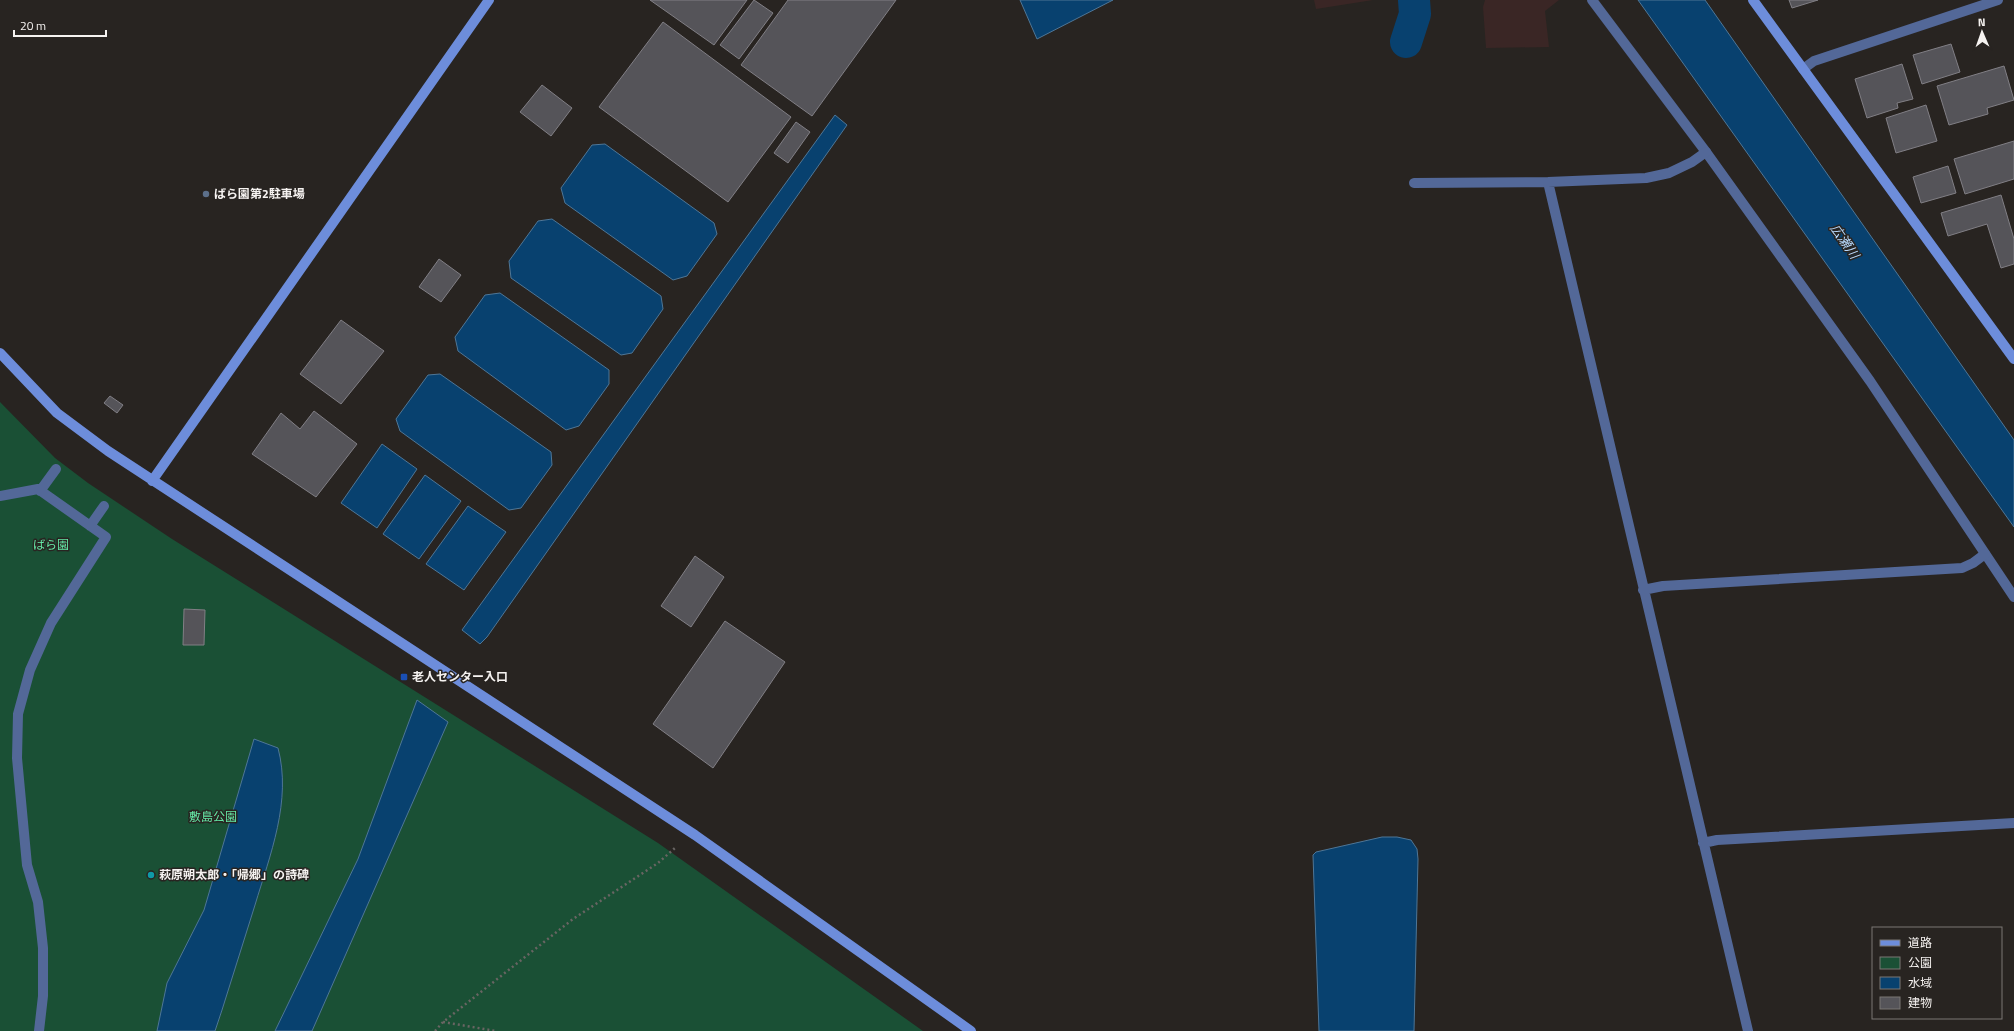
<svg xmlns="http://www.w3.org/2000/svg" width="2014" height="1031" font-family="'Titillium Web','Noto Sans JP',sans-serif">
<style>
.industrial{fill:#3a2625}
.green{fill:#1a5035}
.water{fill:#08416f;stroke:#4f7696}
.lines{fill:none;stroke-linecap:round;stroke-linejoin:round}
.canal{stroke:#08416f;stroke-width:32}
.building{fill:#555459;stroke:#817f85}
.path{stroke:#696563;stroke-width:2.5;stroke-dasharray:2 3;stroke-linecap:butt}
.lane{stroke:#536898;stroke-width:10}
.street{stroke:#536898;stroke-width:10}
.secondary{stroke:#6d8ddb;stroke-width:10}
.service-dot{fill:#5c6f8a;stroke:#282421;stroke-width:1.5}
.transit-dot{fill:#1a4fb4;stroke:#282421;stroke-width:1.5}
.culture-dot{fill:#0f9aa8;stroke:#282421;stroke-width:1.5}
.labels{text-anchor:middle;stroke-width:3;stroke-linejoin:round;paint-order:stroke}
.poi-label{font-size:12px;font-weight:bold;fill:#f6f3f1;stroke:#282421;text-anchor:start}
.park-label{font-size:12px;fill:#65e8a6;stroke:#282421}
.water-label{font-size:13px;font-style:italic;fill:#b9dafd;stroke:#282421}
</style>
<rect width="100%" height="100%" fill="#282421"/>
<path class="industrial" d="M1314,0H1373L1316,9Z
M1485,0H1559L1545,11L1549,47L1486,48L1483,7Z"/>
<path class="green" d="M0,402L55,458L88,483L172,539L658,843L923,1031H0Z"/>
<path class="water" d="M1020,0H1113L1037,39Z
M1638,0H1705L2014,440V527Z
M835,115L847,125L487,637L480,644L462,630Z
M605,144L714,223L717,234L687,276L673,280L565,203L561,188L592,145Z
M552,219L661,296L663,309L632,353L621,355L511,278L509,261L538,221Z
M500,293L609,370V384L579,426L566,430L458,351L455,337L485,295Z
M440,374L551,452L552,465L521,508L509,510L400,431L396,419L428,375Z
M382,444L417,469L377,528L341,503Z
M425,475L461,501L419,559L383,534Z
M468,506L506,532L464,590L426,564Z
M417,700L448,722L312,1031H275L358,859Z
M254,739L278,748C292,801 270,855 255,905C244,940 233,975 222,1010L215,1031H157L167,983L204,910Z
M1382,837H1397L1411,840L1417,849L1418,859L1414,1031H1319L1313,855L1316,852Z"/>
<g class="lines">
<path class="canal" d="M1406,42L1415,14L1414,0"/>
</g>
<path class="building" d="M650,0H747L714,45Z
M754,0L773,13L739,59L720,45Z
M788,0H896L812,116L741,65Z
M1789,0H1818L1792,8Z
M663,22L791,117L728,202L599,107Z
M1951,44L1960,72L1922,84L1913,55Z
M1902,64L1913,99L1897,103L1898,108L1867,118L1855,79Z
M2004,66L2014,100L1987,108L1988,114L1949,125L1937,86Z
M542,85L572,108L551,136L520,112Z
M1926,105L1937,141L1896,153L1886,118Z
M796,122L810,132L788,163L774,153Z
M2014,141V179L1965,194L1954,159Z
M1948,166L1956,193L1921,203L1913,177Z
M2001,195L2014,239V264L2001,268L1987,224L1948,236L1941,213Z
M439,259L461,275L441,302L419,287Z
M341,320L384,351L341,404L300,374Z
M110,396L123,405L117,413L104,403Z
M314,411L357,444L316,497L252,454L281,413L300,429Z
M695,556L724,577L691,627L661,606Z
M184,609L205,610L204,645H183Z
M725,621L785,662L713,768L653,724Z"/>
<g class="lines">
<path class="path" d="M443,1022L496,1031
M435,1031L443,1022L573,919L658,863L675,848"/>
<path class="lane" d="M1592,0L1706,152L1870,381L2014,597"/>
<path class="street" d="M1803,69L1814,61L1998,0
M1548,182L1748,1031
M1414,183L1548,182L1646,178L1669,173L1692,162L1706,152
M40,491L56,469
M0,496L38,489L106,537L51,623L30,670L18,714L17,758L27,865L38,902L43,948V996L39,1031
M90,526L104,506
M1643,590L1663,586L1962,568L1973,563L1985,554
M1703,843L1717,840L2014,823"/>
<path class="secondary" d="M1753,0L2014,359
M0,353L57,413L108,451L695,835L971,1031
M152,481L489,0"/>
</g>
<circle class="service-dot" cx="206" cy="194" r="4"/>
<rect class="transit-dot" x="400" y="673" width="8" height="8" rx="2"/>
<circle class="culture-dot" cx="151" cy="875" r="4"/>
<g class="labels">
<g class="poi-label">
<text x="214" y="198">ばら園第2駐車場</text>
<text x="412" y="681">老人センター入口</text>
<text x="159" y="879">萩原朔太郎・「帰郷」の詩碑</text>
</g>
<g class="park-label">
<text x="51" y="549">ばら園</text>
<text x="213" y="821">敷島公園</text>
</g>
<g class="water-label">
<text transform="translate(1845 241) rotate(55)" y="5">広瀬川</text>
</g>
</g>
<rect x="1872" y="927" width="130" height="92" fill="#282421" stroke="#7a7774"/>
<rect x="1880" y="940" width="20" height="6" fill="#6d8ddb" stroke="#7a7774"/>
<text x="1908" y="947" font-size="12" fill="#f6f3f1">道路</text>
<rect x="1880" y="957" width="20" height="12" fill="#1a5035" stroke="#7a7774"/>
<text x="1908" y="967" font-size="12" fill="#f6f3f1">公園</text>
<rect x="1880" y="977" width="20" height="12" fill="#08416f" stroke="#7a7774"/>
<text x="1908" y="987" font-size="12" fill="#f6f3f1">水域</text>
<rect x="1880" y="997" width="20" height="12" fill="#555459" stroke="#7a7774"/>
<text x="1908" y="1007" font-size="12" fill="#f6f3f1">建物</text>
<g transform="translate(1982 32) rotate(358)" stroke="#282421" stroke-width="3" paint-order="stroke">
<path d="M0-3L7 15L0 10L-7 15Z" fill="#f6f3f1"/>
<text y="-6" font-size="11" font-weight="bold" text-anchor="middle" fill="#f6f3f1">N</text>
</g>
<path d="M14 30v6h92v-6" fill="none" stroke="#f6f3f1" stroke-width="2"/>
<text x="20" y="30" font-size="12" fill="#f6f3f1" stroke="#282421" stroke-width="3" paint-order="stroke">20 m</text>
</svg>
